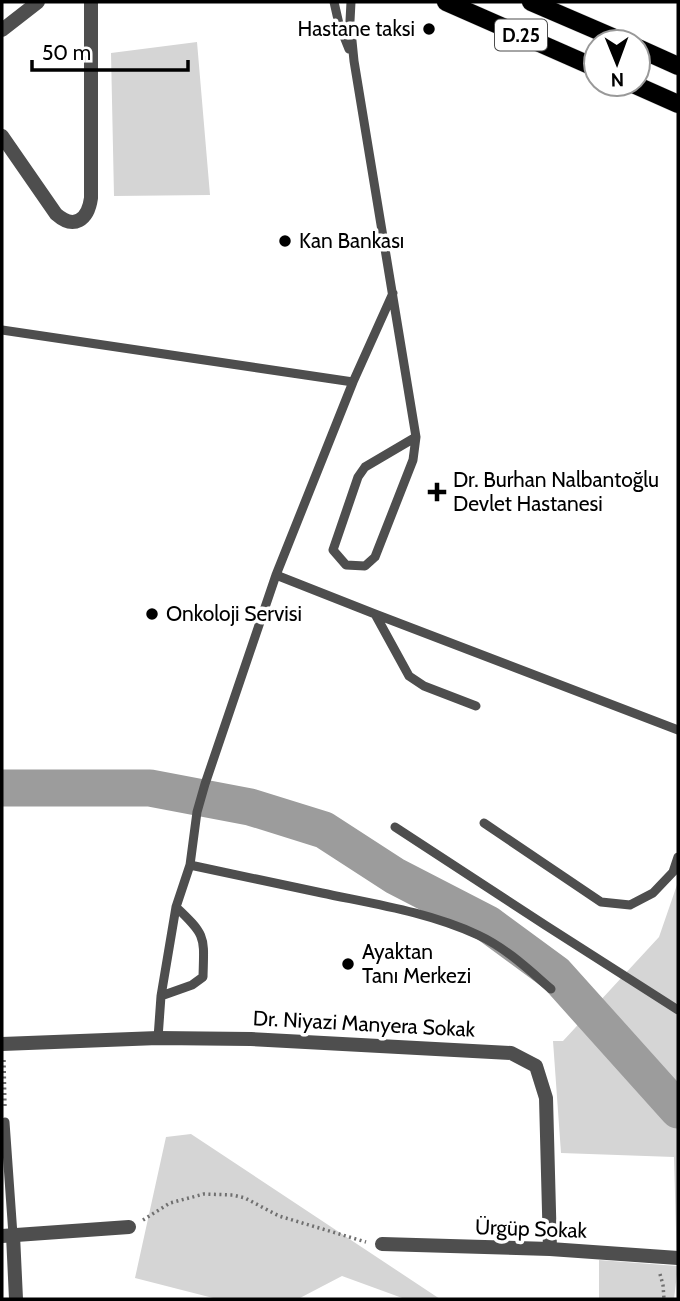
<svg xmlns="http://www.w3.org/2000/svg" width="680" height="1301" font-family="Cabin,sans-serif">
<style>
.green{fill:#d5d5d5}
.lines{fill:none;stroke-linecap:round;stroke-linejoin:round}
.river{stroke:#9c9c9c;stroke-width:37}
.primary-casing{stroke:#dbdbdb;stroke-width:19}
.path{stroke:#707070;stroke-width:3.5;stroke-dasharray:2 3.5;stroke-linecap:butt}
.service{stroke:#4e4e4e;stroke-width:9}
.minor{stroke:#4e4e4e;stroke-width:14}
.primary{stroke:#000;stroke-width:18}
.poi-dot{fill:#000;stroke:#fff;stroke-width:2.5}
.labels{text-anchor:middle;stroke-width:7;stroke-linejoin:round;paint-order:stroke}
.shield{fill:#fff;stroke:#4c4c4c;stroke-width:2}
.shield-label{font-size:19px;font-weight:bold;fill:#000}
.poi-label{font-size:21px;fill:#000;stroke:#fff;text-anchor:start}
.street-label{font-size:21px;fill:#000;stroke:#fff}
</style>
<rect width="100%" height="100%" fill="#fff"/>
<path class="green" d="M197,42L210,195L114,196L111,53Z
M678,882V1266L674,1299H599V1260L677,1266L674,1157L561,1153L553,1041H563L659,937Z
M191,1134L440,1299H405L342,1276L298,1299H217L135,1278L166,1137Z"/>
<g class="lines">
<path class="river" d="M2,788H150L250,807L324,830L395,876L488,924L556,974L678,1110"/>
<defs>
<path id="primary" d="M446,2L596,68
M531,2L624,42
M638,48L678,66
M633,84L678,104"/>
</defs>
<use href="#primary" class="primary-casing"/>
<path class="path" d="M4,1060L5,1108
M143,1220L170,1203L204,1194L233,1195L245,1198L279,1216L366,1242
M660,1274L663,1285L664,1299"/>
<path class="service" d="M334,2L339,24L349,49
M351,2L350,21L354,61L416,437L413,460L375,557L365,566L346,565L333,550L358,477L365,467L416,437
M2,330L353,382
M276,575L375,614L678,730
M375,614L409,676L424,686L476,706
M484,823L601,902L630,905L653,893L673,872L678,857
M395,827L545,925L678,1010
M190,865C234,874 278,884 322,893C374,904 428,912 478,935C506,948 528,969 551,989
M161,996L192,985L203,977C204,937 207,936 176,907
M158,1038L161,996L176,907L190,865L197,812L205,784L276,575L353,382L393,293
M5,1122L13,1235"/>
<path class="minor" d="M2,30L38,2
M2,136L56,214C74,230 88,220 91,198V2
M2,1044L158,1038L251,1039L511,1053L536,1066L546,1098L550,1249
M13,1235L16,1299
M2,1236L129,1227
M382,1244L550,1249L678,1258"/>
<use href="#primary" class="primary"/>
</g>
<g class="poi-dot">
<circle cx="429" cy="29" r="7"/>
<circle cx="285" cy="241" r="7"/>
<path d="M433.5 481.5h7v7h7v7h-7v7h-7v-7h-7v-7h7z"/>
<circle cx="152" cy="614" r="7"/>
<circle cx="348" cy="964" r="7"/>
</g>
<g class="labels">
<rect class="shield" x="495" y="19.5" width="52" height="31" rx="5"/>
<g class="shield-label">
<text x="521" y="42">D.25</text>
</g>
<g class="poi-label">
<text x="415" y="36" text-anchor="end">Hastane taksi</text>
<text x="299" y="248">Kan Bankası</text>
<text x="453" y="487">Dr. Burhan Nalbantoğlu<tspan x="453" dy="24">Devlet Hastanesi</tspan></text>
<text x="166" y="621">Onkoloji Servisi</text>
<text x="362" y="959">Ayaktan<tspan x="362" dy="24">Tanı Merkezi</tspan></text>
</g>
<g class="street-label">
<text transform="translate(364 1024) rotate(3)" y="7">Dr. Niyazi Manyera Sokak</text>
<text transform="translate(531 1229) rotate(2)" y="7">Ürgüp Sokak</text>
</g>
</g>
<rect width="680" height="1301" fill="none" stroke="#000000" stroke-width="7"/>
<g transform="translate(617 63) rotate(179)"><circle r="33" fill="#ffffff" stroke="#999999" stroke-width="2"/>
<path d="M0-5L12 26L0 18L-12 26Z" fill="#000000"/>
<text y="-10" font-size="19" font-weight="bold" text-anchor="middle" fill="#000000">N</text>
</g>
<path d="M32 60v10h156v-10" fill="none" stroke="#000000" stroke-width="3.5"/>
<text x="42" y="60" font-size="21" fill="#000000" stroke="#ffffff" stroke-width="5" paint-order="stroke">50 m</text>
</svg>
